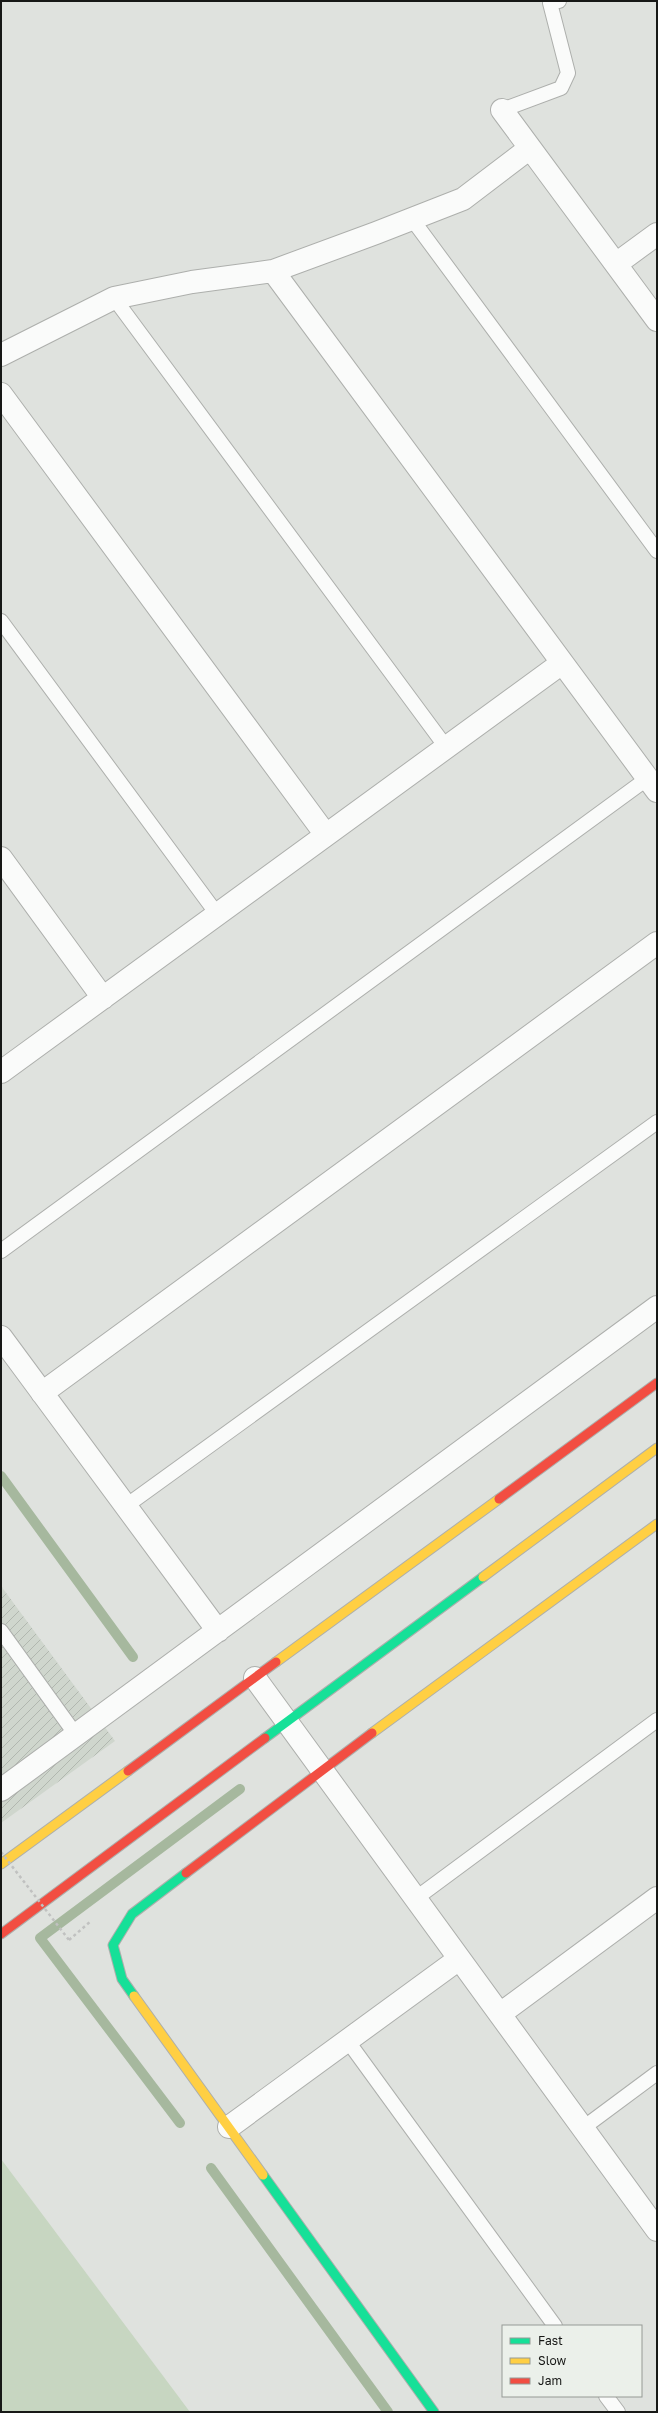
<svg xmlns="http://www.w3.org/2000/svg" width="658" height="2413" font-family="'Golos Text',sans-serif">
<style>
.industrial{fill:url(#industrial-furrows)}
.pitch{fill:#c7d6c1}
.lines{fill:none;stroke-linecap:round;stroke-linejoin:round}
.stream{stroke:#a6b89e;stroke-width:10}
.lane-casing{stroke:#adafac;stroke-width:16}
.street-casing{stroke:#adafac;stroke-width:24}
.fast-casing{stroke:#adafac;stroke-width:11}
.slow-casing{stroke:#adafac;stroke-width:11}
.jam-casing{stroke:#adafac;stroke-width:11}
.path{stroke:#c0c1c0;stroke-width:2.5;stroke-dasharray:3 3;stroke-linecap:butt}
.lane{stroke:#fafbfa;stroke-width:14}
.street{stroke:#fafbfa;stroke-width:22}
.fast{stroke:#16e098;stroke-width:9}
.slow{stroke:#ffcf43;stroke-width:9}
.jam{stroke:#f24e42;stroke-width:9}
.path-bridge{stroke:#c0c1c0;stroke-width:2.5;stroke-dasharray:3 3;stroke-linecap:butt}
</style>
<defs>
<pattern id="industrial-furrows" width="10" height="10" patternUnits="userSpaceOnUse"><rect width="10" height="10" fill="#cfd6cd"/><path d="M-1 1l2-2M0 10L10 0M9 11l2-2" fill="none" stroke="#b1b7af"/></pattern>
</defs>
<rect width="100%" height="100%" fill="#dfe2de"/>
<path class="industrial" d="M1,1586L115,1741L1,1823Z"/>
<path class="pitch" d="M1,2159L190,2412H1Z"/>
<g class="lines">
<path class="stream" d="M1,1476L133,1657
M180,2123L40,1938L240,1789
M211,2168L388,2412"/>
<defs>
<path id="lane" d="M502,110L561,88L568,73L550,3L559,1
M412,219L657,551
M114,298L446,747
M1,621L217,914
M1,1251L648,778
M126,1506L657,1122
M1,1631L76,1735
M415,1899L657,1720
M347,2040L555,2326
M583,2128L657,2073
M606,2396L618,2412"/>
<path id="street" d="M502,110L657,320
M616,264L657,234
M273,271L657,791
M1,355L114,298L192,282L273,271L376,233L463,199L530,148
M1,394L326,835
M1,858L103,998
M1,1072L562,663
M1,1337L218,1631
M42,1393L657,943
M255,1678L657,2230
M1,1790L657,1307
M500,2014L657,1898
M229,2127L459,1959"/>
<path id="fast" d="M265,1738L483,1577
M134,1996L122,1979L113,1945L132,1914L186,1873
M263,2175L434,2412"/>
<path id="slow" d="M483,1577L657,1448
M276,1662L499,1499
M372,1733L657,1524
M1,1864L128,1771
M134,1996L263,2175"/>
<path id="jam" d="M499,1499L657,1383
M128,1771L276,1662
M186,1873L372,1733
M1,1934L265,1738"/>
</defs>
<use href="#lane" class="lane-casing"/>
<use href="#street" class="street-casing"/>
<use href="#fast" class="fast-casing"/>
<use href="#slow" class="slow-casing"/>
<use href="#jam" class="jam-casing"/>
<path class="path" d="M69,1940L91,1921"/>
<use href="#lane" class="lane"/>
<use href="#street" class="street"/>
<use href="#fast" class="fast"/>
<use href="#slow" class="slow"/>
<use href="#jam" class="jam"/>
<path class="path-bridge" d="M1,1852L69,1940"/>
</g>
<rect width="658" height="2413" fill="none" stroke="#171816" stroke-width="4"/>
<rect x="502" y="2325" width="140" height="72" fill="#ebf0ea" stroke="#969a95"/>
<rect x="510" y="2338" width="20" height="6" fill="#16e098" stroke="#969a95"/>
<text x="538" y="2345" font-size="12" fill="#171816">Fast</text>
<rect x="510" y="2358" width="20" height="6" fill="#ffcf43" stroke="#969a95"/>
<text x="538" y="2365" font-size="12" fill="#171816">Slow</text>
<rect x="510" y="2378" width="20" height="6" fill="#f24e42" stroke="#969a95"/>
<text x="538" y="2385" font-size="12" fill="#171816">Jam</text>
</svg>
